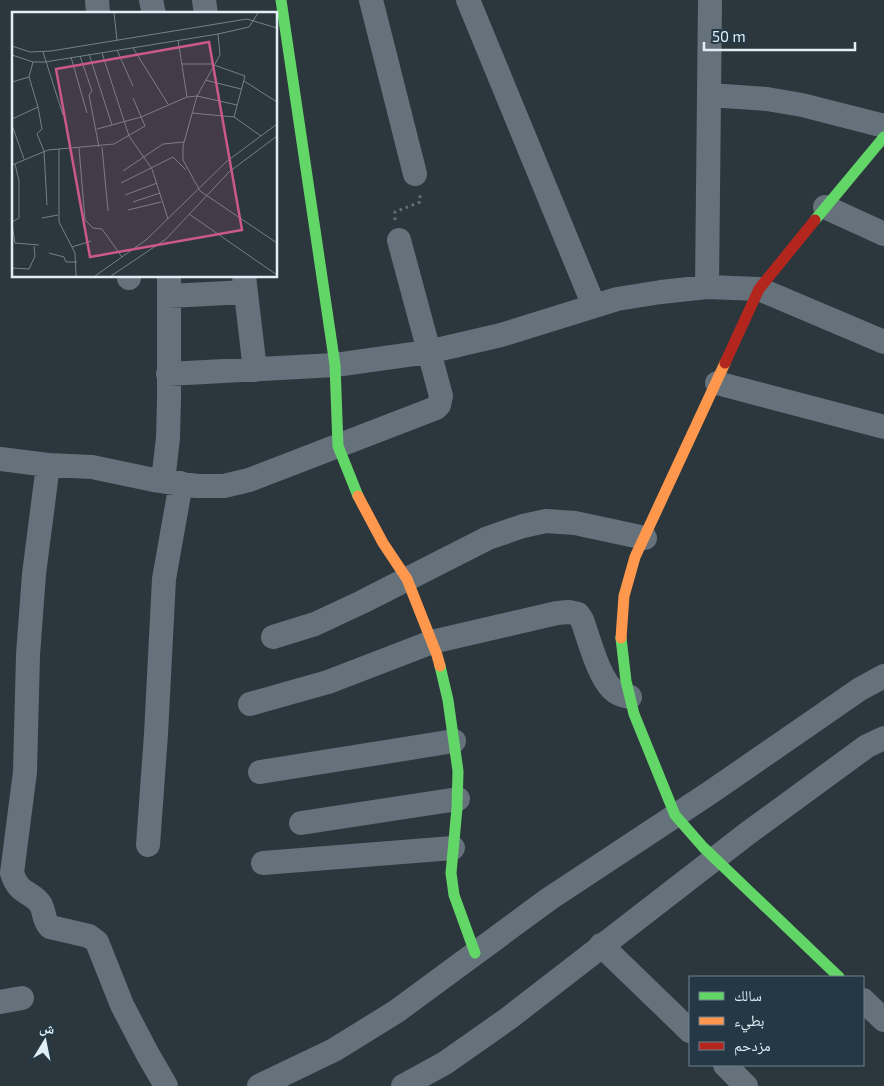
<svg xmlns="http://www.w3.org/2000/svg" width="884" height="1086" font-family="'Exo 2','Noto Naskh Arabic',sans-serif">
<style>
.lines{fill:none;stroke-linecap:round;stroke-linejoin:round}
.path{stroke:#646e75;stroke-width:3;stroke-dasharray:2.5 4;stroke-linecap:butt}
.street{stroke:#65727b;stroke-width:24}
.fast{stroke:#63d668;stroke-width:11}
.slow{stroke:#ff974d;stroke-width:11}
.jam{stroke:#b3261e;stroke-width:11}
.inset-road{fill:none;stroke:#748087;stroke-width:1}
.view{fill:#cb588a;fill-opacity:0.15;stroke:#cb588a;stroke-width:2.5}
.inset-edge{fill:none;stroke:#e1eef6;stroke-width:2.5}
</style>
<rect width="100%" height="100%" fill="#2c373d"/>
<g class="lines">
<path class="path" d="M395,220V212L420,202V194"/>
<path class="street" d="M97,0L98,14
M151,0L154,14
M204,0L206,14
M371,0L415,174
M468,0L594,306
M709,95L767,99L802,105L884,126
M825,207L884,234
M129,276V278
M244,276L255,370
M707,287L710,0
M169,296L246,292
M168,374L335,365L428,352L501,335L617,299L661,292L707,287L759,289L884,342
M717,383L884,427
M0,459L48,465L92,467L154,480L197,486H224L249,480L436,408L439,405L441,396L399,240
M48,465L34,574L28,655L25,772L12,873C19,896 33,891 41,905C45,913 43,920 50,927L89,936L97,942L122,1005L147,1053L166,1086
M163,481L168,438L169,400V276
M273,637L315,624L362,602L488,538L523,526L546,521L575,523L645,538
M250,704L328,682L432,642L557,613L569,612L578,614L582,620C589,639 598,675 612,689C617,694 623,696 630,697
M260,772L454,741
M301,823L458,799
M148,845L156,734L164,579L181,483
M263,863L453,848
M601,945L690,1031
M863,1000L884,1020
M0,1002L22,998
M725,1065L746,1086
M259,1086L334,1050L397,1011L549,899L711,792L860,689L884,676
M403,1086L445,1063L509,1018L748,833L867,746L884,738"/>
<path class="fast" d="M281,0L335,365L338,446L358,496
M815,220L884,137
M621,638L626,681L634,714L675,815L703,847L839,977
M440,666L448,700L458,771L457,808L451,873L454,895L475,953"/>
<path class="slow" d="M358,496L383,543L407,579L437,655L440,666
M621,638L624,596L635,557L725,363"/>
<path class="jam" d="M725,363L759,289L815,220"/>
</g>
<g transform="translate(12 12)">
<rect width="265" height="265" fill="#2c373d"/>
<path class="inset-road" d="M102,1L105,28M206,22L208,43L185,84L171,134V148L188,179L265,231M166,28L175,85M0,34L18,40L39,39L235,7L265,16M121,36L156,92M105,38L121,74M31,40L51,103M90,41L117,124L140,157L156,207M77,42L100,113M0,43L21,50H33L206,22L237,15L246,1M68,44L80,79L77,83L87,135M59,45L75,101M170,52H202M202,53L233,64L222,105M193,68L229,77M232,69L265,90M0,70L17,65M26,95L30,117L25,122L32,139L35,193M180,101L222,105L249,124M0,107L26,95L17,65L21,50M0,113L12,147M85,117L129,105L175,85L185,84L225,93M90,135L96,199M67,136L73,208L81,216L90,217L110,245M47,137V210L63,241L64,264M0,153L36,138L102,132L133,114L121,86M111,159L151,132L172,130M109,171L161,145L174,158M113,183L145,171M121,190L148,181M116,198L149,190M177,202L265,263M30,206L46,203M0,210L7,206V169L3,152M0,213L3,231L27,233M60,235L79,229M37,241L52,245L54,250H65M0,256L17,257L23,244L22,234M83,264L134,228L214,150L265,112M99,264L154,227L217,160L265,124"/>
<path class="view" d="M197,30L230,218L78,245L44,57Z"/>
<rect width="265" height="265" class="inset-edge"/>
</g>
<rect x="689" y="976" width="175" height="90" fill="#243845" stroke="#70818c"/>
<rect x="699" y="992" width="25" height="8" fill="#63d668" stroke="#70818c"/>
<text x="734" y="1001" font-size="15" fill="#e1eef6">سالك</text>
<rect x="699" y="1017" width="25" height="8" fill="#ff974d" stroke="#70818c"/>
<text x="734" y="1026" font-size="15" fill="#e1eef6">بطيء</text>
<rect x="699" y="1042" width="25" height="8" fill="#b3261e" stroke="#70818c"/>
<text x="734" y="1051" font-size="15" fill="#e1eef6">مزدحم</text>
<g transform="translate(45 1041) rotate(10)" stroke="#243845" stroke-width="4" paint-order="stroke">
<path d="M0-4L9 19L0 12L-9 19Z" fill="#e1eef6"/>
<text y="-8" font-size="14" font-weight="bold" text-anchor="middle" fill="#e1eef6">ش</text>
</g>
<path d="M704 42v8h151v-8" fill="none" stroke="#e1eef6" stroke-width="2.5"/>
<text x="712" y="42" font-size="15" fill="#e1eef6" stroke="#243845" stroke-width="4" paint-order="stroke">50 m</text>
</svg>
